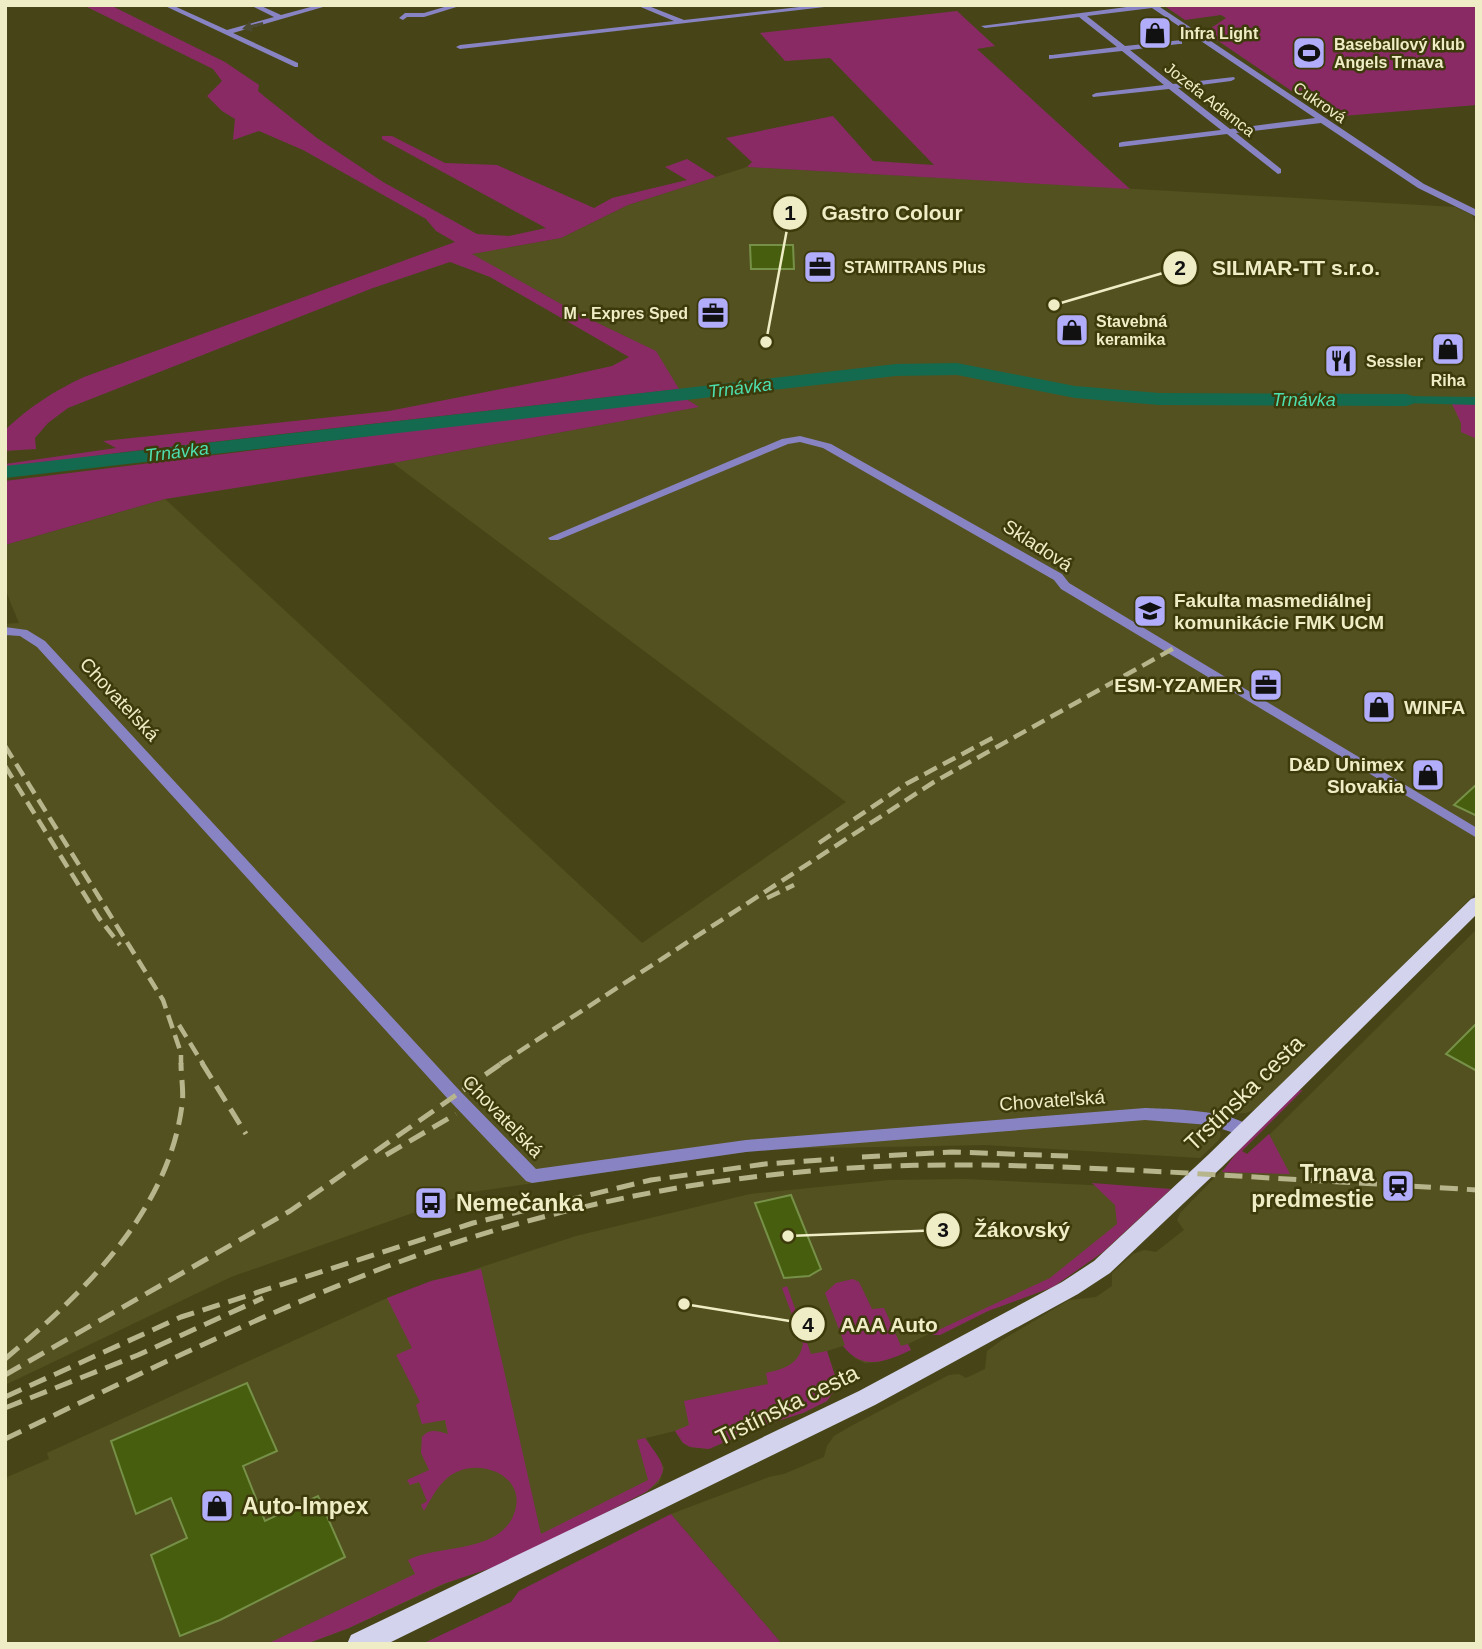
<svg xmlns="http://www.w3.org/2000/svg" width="1482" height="1649" font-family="Arial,sans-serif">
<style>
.built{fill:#545120}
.green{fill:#892a65}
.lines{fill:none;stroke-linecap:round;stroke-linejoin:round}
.canal{fill:#146a4e;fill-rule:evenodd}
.river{fill:#146a4e;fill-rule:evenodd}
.building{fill:#465e0e;stroke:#769147;stroke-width:2}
.minor{fill:#8884c4;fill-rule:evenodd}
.major{fill:#d3d3ed;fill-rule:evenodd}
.rail-far1{stroke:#b7b58c;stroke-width:4.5;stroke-dasharray:14 7;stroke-linecap:butt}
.rail{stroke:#b7b58c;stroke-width:5;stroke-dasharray:18 9;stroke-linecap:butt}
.oneway{fill:#4c4931}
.labels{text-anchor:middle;stroke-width:5;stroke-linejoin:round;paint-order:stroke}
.far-poi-label{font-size:16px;font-weight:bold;fill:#efedc5;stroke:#3d3a0c;text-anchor:start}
.far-street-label{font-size:16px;fill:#efedc5;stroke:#3d3a0c}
.far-water-label{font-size:18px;font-style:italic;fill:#4ddfad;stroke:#3d3a0c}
.street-label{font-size:19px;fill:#efedc5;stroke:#3d3a0c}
.poi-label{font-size:19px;font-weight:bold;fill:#efedc5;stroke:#3d3a0c;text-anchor:start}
.near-street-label{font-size:23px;fill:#efedc5;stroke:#3d3a0c}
.near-poi-label{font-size:23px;font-weight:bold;fill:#efedc5;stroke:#3d3a0c;text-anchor:start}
.leader{fill:none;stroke:#efedc5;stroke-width:2.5}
.callout-dot{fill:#efedc5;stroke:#3d3a0c;stroke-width:2.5}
.mark-label{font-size:21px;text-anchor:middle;font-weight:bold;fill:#111}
.callout-label{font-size:21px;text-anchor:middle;font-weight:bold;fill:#efedc5;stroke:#3d3a0c;stroke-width:5;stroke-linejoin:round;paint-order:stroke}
</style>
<rect width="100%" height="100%" fill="#474518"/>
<path class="built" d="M747,167L1455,207L1472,215L1477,226V399L1449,400L1450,403H1477V892L1256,1109L1246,1113L1222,1114L1217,1127L1221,1134L1219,1140L1200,1158L986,1145L766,1149L472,1192L231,1277L5,1385V624L19,623L5,589V545L165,499L642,943L846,802L393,463L698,407L684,397L655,351L579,314L471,254L561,238L628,205Z
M1477,929V1644H782L671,1514L769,1477L784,1474L824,1457L827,1446L834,1436L853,1425L949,1375L959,1374L966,1378L985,1369L987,1351L1002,1340L1069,1300L1096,1297L1112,1286V1273L1133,1254L1144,1250L1156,1252L1184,1230L1177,1220L1180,1213L1222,1170L1249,1155Z
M964,1179L1171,1189L1103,1252L1053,1287L988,1311L940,1335L931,1333L908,1344L911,1350L879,1362L865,1363L855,1358L843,1346L827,1351L838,1385L827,1401L803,1413L759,1427L709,1449L690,1447L683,1443L675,1431L646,1438L664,1468L659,1483L646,1492L349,1628L307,1644H5V1478L49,1459L47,1453L387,1298L576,1236L750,1194L890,1180Z"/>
<path class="green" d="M83,5H110L225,62L259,85L258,91L265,97L317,138L383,182L477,234L509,236L546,228L382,139V136H392L445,163L497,165L594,208L612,198L687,180L665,167L687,159L716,177L628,205L561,238L472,254L579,314L656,351L679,389L125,452L5,468V464L116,448L103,441L389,411L558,378L612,366L629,357L490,277L450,262L373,288L68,408L48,423L35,438L36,449L5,451V430C29,407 54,391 84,377L455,242L436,231L426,219L303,150L259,131L233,140L235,119L222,111L207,96L222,81L213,69Z
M1163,5H1477V105L1330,117L1205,32L1226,18L1221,15L1185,20Z
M957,11L995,46L977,49L1130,189L747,167L752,162L726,138L833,116L873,161L934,165L830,58L785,61L760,33Z
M683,397L699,407L393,463L165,499L5,545V481Z
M1451,402L1477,403V439L1461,432V423Z
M1303,1090L1242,1151L1247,1154L1269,1134L1290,1174L1222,1172L1237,1152L1298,1091Z
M1092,1183L1171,1189L1103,1252L1053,1287L988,1311L940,1335H933L932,1333L1050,1278L1117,1224L1115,1205Z
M481,1269L541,1534L648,1480L637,1440L645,1438C662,1463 674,1470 646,1492L512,1561L443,1584L349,1628L306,1644H267L415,1574L408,1560C440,1544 502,1554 515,1511C525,1478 486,1460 459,1471C441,1478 433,1496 424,1511L421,1505L427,1501L419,1482L410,1485L407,1480L429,1470L421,1453L422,1437C430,1427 440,1432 448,1434L445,1420L422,1424L416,1405L420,1402L396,1355L412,1348L387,1298L431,1281Z
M853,1279L859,1282L872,1309L884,1308L901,1346L908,1344L911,1350C887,1361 863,1372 843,1346L845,1345L825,1293L836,1283Z
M787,1286L811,1354L827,1351L838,1385L827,1401L803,1413L759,1427L709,1449L690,1447L683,1443L675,1431L689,1425L684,1401L768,1384L766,1373C785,1369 799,1364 803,1344L782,1288Z
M671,1514L782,1644H422L511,1602L519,1591Z"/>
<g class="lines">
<path class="canal" d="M1406,396L1477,397V405L1402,403L1400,400Z"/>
<path class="river" d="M957,363L1075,386L1159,393L1406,394L1413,396L1416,400L1413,404L1406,406L1159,405L1075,398L957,375L896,376L5,478V466L896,364Z"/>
</g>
<path class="building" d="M750,245H793L794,269H751Z
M1477,784V816L1454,805Z
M1477,1023V1071L1446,1054Z
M791,1195L821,1269L809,1276L784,1278L755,1203Z
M247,1383L277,1451L243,1466L265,1521L318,1496L345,1557L220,1620L180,1636L151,1555L187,1538L171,1498L136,1514L111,1441Z"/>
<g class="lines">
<path class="minor" d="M163,5H172L227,30L274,17L250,5H259L281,15L318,5H330L233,33L298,63V67H295Z
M451,5H463L424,17H407L403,20L399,18L405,13H424Z
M636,5H646L684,20L817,5H842L460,49L456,47L460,45L674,21Z
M1142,5H1157L1424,184L1477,210V217L1418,188L1321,123L1236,133L1281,169V173L1278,174L1227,134L1119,147V143L1122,142L1221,130L1169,89L1093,97L1092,95L1096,93L1164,85L1122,51L1049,59V55H1052L1117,47L1079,17L985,28L981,26ZM1152,8L1315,118L1230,129L1178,88L1231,81L1235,79L1234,77L1173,84L1130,50L1179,44H1182V40L1125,46L1087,16Z
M800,436L831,444L1062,574L1069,583L1477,828V838L1061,589L1054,580L823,448L800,442L788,444L558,540H550L548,538L782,439Z
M5,627L27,630L45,641L460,1091L536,1169L746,1140L1145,1108C1169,1109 1241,1110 1254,1131L1252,1135L1246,1137L1210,1125L1145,1120L746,1152L532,1183L526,1181L448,1099L37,647L20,636L5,635Z"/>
<path class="major" d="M1477,897V914L1222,1167L1110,1273L1078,1294L875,1405L387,1644H347L351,1635L859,1391L1062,1282L1094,1261L1208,1155L1471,899Z"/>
<path class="rail-far1" d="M5,746L163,1000L181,1053V1064
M5,766L99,918L120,945
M819,843L906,784L998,735
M767,898L794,885
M179,1025L203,1064
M500,1064L934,782L1176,647"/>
<path class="rail" d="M202,1063L246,1134
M386,1155L456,1114
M862,1157L952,1152L1068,1156
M5,1359C83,1293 168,1213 182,1105C184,1092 181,1076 181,1063
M5,1375L290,1211L502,1063
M5,1397L181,1317L473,1223L651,1180L765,1164L834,1159
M5,1408L138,1355L263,1298
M5,1439C131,1378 257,1316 388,1266C517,1218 653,1186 790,1173C922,1159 1054,1166 1187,1173C1284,1179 1380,1184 1477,1190"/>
</g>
<defs><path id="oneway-solid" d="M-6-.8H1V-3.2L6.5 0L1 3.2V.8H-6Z" transform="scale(1.75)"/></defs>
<use class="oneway" href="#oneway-solid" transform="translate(253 26) rotate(165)"/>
<defs>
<symbol id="shop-square" viewBox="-11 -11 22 22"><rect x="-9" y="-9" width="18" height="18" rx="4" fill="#b1adfa" stroke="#3d3a0c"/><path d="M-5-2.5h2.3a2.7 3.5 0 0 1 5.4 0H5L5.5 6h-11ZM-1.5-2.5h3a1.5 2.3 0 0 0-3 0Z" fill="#111"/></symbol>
<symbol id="stadium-square" viewBox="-11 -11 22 22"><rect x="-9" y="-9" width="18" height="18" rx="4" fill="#b1adfa" stroke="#3d3a0c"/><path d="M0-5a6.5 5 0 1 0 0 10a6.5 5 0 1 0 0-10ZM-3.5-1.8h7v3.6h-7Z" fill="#111"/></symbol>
<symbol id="office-square" viewBox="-11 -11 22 22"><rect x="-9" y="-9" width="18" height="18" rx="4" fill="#b1adfa" stroke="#3d3a0c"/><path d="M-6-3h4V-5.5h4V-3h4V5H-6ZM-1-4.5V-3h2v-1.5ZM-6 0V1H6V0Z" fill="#111"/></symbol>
<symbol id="restaurant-square" viewBox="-11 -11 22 22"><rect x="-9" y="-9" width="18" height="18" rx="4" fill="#b1adfa" stroke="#3d3a0c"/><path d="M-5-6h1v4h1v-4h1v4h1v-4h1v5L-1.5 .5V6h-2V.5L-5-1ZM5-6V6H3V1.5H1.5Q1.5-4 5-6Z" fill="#111"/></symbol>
<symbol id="university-square" viewBox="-11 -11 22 22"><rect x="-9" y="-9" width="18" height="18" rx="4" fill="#b1adfa" stroke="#3d3a0c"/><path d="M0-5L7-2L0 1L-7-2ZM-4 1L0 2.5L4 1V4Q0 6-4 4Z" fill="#111"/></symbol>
<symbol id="station-square" viewBox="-11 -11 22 22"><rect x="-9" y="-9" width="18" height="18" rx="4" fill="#b1adfa" stroke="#3d3a0c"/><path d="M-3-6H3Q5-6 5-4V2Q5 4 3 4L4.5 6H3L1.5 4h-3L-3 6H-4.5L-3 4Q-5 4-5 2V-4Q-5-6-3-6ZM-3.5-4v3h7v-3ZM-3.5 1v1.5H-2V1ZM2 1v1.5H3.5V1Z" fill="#111"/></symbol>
<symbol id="bus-square" viewBox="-11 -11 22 22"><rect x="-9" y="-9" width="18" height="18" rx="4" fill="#b1adfa" stroke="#3d3a0c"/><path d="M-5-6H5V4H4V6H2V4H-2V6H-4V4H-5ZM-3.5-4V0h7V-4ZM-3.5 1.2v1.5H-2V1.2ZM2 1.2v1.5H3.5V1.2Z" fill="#111"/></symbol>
</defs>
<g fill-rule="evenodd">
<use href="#shop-square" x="1136" y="14" width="38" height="38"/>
<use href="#stadium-square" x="1290" y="34" width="38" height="38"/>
<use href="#office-square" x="801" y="248" width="38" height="38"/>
<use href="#office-square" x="694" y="294" width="38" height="38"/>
<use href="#shop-square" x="1053" y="311" width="38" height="38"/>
<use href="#shop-square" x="1429" y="330" width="38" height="38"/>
<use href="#restaurant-square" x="1322" y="342" width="38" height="38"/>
<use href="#university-square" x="1131" y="592" width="38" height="38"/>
<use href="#office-square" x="1247" y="666" width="38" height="38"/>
<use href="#shop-square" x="1360" y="688" width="38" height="38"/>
<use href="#shop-square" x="1409" y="756" width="38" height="38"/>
<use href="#station-square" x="1379" y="1167" width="38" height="38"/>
<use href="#bus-square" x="412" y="1184" width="38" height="38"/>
<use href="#shop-square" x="198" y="1487" width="38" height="38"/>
</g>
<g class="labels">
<g class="far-poi-label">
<text x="1180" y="39">Infra Light</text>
<text x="1334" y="50">Baseballový klub<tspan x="1334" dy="18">Angels Trnava</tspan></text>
<text x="844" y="273">STAMITRANS Plus</text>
<text x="688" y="319" text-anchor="end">M - Expres Sped</text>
<text x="1096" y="327">Stavebná<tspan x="1096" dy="18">keramika</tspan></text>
<text x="1366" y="367">Sessler</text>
<text x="1448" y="386" text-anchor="middle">Riha</text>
</g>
<g class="far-street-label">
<text transform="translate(1210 99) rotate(38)" y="6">Jozefa Adamca</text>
<text transform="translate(1320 102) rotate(34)" y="6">Cukrová</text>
</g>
<g class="far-water-label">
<text transform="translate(740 388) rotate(-7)" y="6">Trnávka</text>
<text x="1304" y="406">Trnávka</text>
<text transform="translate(177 452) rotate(-7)" y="6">Trnávka</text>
</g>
<g class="street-label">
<text transform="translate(1038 545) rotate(33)" y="7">Skladová</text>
<text transform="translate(120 699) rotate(47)" y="7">Chovateľská</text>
<text transform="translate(1052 1100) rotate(-4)" y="7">Chovateľská</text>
<text transform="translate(503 1116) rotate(46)" y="7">Chovateľská</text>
</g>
<g class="poi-label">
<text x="1174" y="607">Fakulta masmediálnej<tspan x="1174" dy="22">komunikácie FMK UCM</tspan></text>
<text x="1242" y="692" text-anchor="end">ESM-YZAMER</text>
<text x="1404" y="714">WINFA</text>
<text x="1404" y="771" text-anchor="end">D&amp;D Unimex<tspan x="1404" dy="22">Slovakia</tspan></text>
</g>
<g class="near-street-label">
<text transform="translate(1244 1093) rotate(-44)" y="8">Trstínska cesta</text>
<text transform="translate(787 1405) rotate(-26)" y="8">Trstínska cesta</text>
</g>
<g class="near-poi-label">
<text x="1374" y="1181" text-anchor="end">Trnava<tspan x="1374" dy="26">predmestie</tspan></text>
<text x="456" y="1211">Nemečanka</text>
<text x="242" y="1514">Auto-Impex</text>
</g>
</g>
<path class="leader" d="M766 342L790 213M1054 305L1180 268M788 1236L943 1230M684 1304L808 1324"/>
<g class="callout-dot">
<circle cx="766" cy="342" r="7"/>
<circle cx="1054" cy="305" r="7"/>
<circle cx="788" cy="1236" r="7"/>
<circle cx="684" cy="1304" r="7"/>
<circle cx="790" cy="213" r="18"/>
<circle cx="1180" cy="268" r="18"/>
<circle cx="943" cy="1230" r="18"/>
<circle cx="808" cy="1324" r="18"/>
</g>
<g class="mark-label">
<text x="790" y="220">1</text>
<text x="1180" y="275">2</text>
<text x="943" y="1237">3</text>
<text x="808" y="1332">4</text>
</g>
<g class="callout-label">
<text x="892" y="220">Gastro Colour</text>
<text x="1296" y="275">SILMAR-TT s.r.o.</text>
<text x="1022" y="1237">Žákovský</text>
<text x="889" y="1332">AAA Auto</text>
</g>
<rect width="1482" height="1649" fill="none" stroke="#efedc5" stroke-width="14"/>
</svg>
